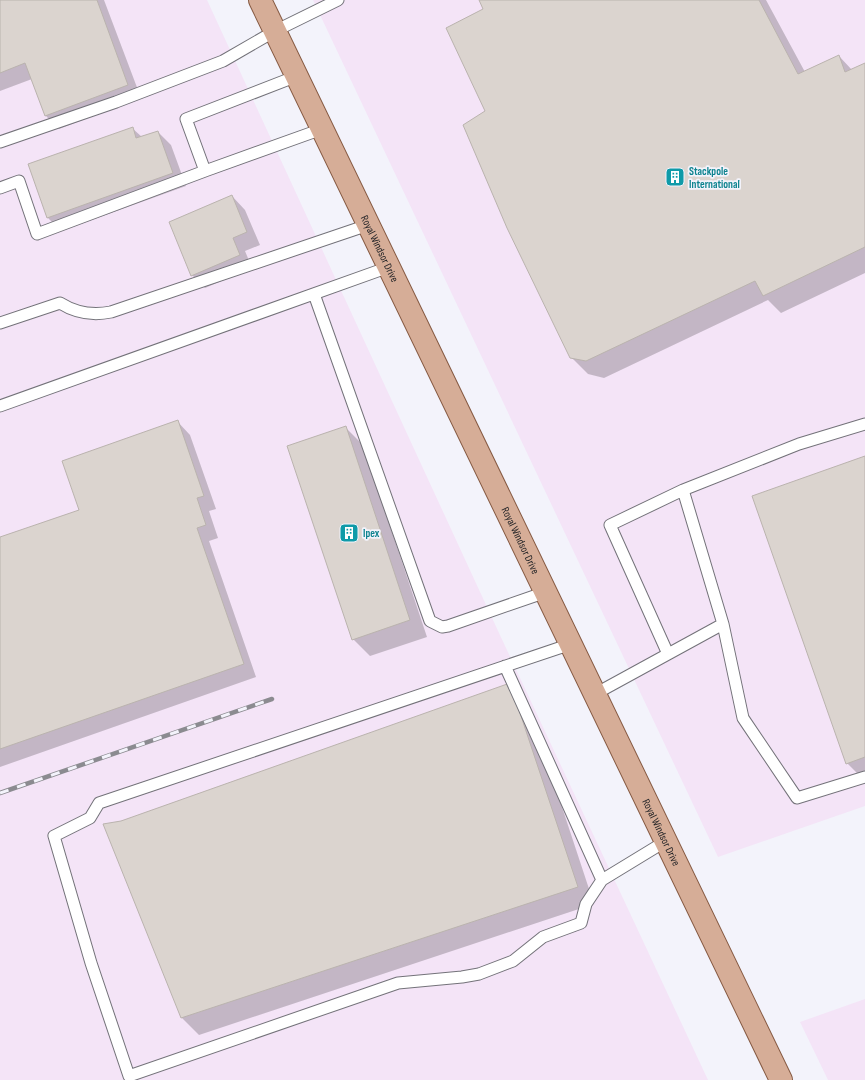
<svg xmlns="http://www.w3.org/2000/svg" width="865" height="1080" font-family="'Sofia Sans Condensed',sans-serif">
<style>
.industrial{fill:#f4e4f7}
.shadow{fill:#0003}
.building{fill:#dbd4cf;stroke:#bab3ae}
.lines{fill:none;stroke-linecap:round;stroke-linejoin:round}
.service-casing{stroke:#737279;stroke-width:13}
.primary-casing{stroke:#865a43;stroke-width:24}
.service{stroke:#fff;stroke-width:11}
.primary{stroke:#d6ad97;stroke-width:22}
.rail-casing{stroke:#8b8b90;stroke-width:4.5}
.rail{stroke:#f3f3fb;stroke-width:3;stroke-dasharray:9;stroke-linecap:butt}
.labels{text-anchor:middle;stroke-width:3.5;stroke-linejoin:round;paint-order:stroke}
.culture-label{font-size:11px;font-weight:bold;fill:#0d838f;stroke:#f3f3fb;text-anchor:start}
.street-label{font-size:11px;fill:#252528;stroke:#f3f3fb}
</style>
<rect width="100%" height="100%" fill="#f3f3fb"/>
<path class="industrial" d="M0,0H207L499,633L708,1080H0Z
M313,0H865V806L718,857Z
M865,999V1080H828L800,1022Z"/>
<path class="shadow" d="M0,0H104L141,98L59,129L46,116L32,79L0,91Z
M480,0H766L805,72L839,56L852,70L865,64V273L781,313L768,300L604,378L588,374L571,357L486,111L485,9Z
M132,128L142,137L158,132L171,145L186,186L61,231L48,218L29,165Z
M232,196L245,210L260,245L245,251L252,268L205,288L192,275Z
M177,421L190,435L216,509L209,511L218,538L209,541L256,677L0,767V538L80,510Z
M346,428L363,445L427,637L370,656L353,639Z
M865,457V774L860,776L847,763Z
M527,701L594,904L199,1035L181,1017L121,821Z"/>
<path class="building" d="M0,0H97L128,85L45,116L25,63L0,73Z
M479,0H759L798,74L839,55L845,72L865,63V247L763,296L755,281L586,361L570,358L507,228L463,125L485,111L446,28L483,9Z
M133,127L136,138L158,131L173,173L47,218L28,164Z
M232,195L247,232L233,238L240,255L191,276L169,222Z
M178,420L204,496L197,498L206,525L197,528L244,664L0,749V537L79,510L62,461Z
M346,426L410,620L352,640L287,446Z
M865,456V757L846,764L752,496Z
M510,683L578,887L181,1018L103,824L121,821Z"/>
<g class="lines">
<defs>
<path id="service" d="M297,76L186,119L205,171L322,129
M0,142L116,102L223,61L275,31L338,0
M0,188L19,181L37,234L205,171
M314,294L430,621L442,627L448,626L546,592
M0,323L60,303C76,313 92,316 111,312L368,225
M0,406L389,267
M723,624L743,718L797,798L865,777
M571,644L99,803L90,818L54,836L91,963L129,1076L398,983L462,977L479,974L513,961L543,937L581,923L586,904L602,880L666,841
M668,654L610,525L683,490
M505,666L602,880
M595,694L723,624L683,490L799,444L865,424"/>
<g id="primary">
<path id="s1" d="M260,0L781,1080"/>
</g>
</defs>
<use href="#service" class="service-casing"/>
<use href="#primary" class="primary-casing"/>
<use href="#service" class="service"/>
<use href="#primary" class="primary"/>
<defs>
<path id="rail" d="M0,793L272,699"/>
</defs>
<use href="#rail" class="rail-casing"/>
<use href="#rail" class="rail"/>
</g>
<defs>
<symbol id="building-square" viewBox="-11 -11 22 22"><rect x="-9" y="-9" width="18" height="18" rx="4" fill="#0f9aa8" stroke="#f3f3fb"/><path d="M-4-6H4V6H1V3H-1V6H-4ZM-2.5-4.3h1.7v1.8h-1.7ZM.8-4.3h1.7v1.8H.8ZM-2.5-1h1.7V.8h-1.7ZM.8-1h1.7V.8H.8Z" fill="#fff"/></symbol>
</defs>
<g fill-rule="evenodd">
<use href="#building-square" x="664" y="166" width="22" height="22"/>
<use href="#building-square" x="338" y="522" width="22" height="22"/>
</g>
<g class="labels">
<g class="culture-label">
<text x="689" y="175">Stackpole<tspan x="689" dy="13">International</tspan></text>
<text x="363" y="537">Ipex</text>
</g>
<g class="street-label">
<text dy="4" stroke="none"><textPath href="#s1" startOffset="276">Royal Windsor Drive</textPath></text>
<text dy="4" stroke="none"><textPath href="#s1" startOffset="600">Royal Windsor Drive</textPath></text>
<text dy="4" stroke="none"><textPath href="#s1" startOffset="924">Royal Windsor Drive</textPath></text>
</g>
</g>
</svg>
